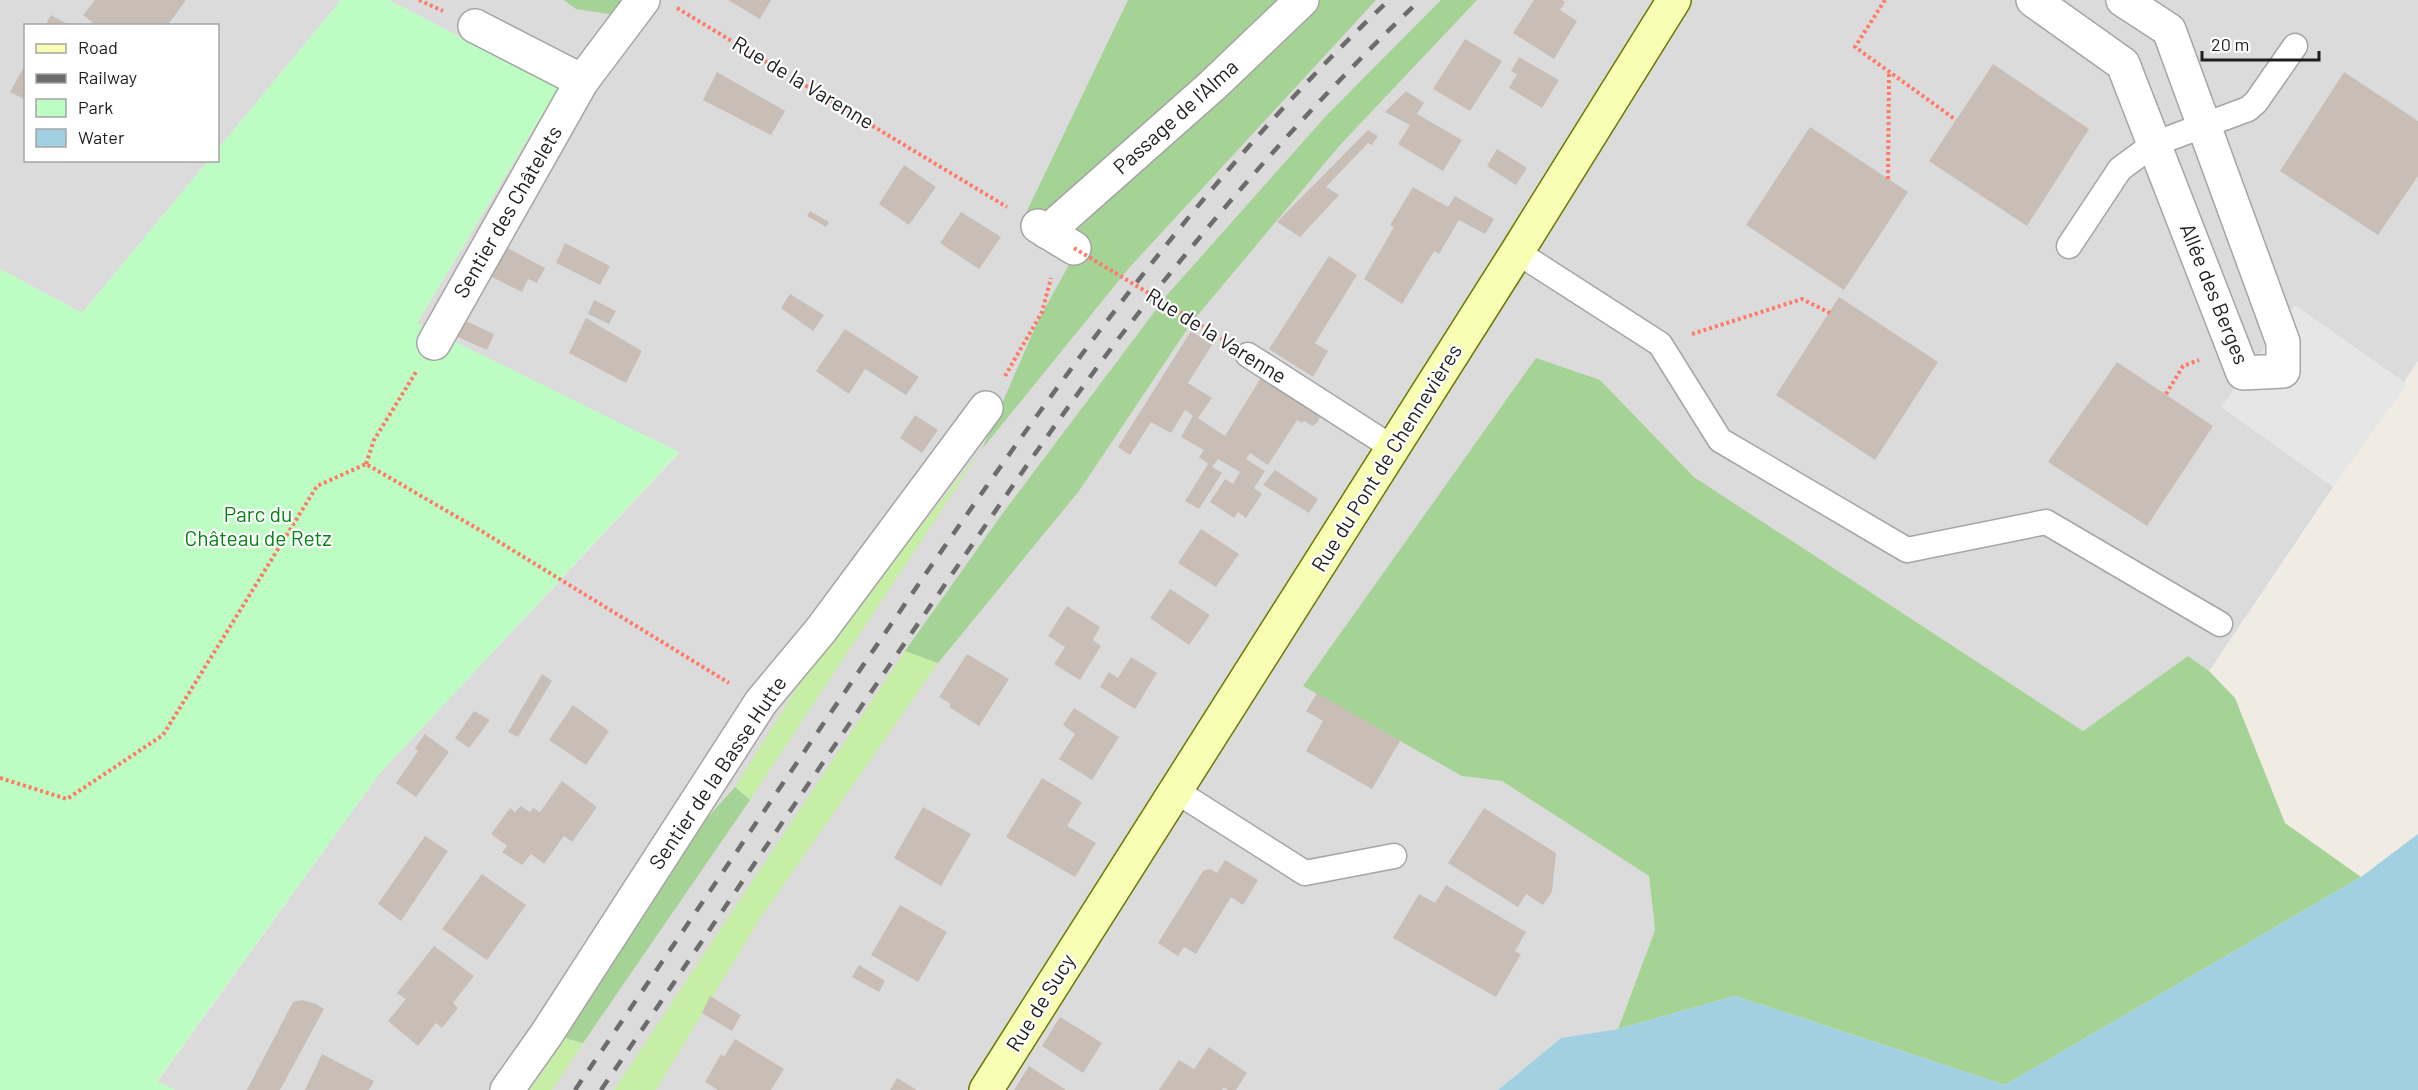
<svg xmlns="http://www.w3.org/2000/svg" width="2418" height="1090" font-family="Barlow,sans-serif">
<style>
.residential{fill:#dcdbdb}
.grass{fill:#c7eea5}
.forest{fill:#a5d295}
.park{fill:#bdfdc4}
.parking{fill:#e6e6e6}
.water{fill:#a0d0e1}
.building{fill:#c8beb6}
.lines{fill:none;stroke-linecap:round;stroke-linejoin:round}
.service-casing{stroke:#a5a5a5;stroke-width:27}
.pedestrian-casing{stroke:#a5a5a5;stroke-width:36}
.minor-casing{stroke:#a5a5a5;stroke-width:36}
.secondary-casing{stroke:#697a00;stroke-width:36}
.path{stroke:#ff7965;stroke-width:4;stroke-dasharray:3 3;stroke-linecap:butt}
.service{stroke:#fff;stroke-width:24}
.pedestrian{stroke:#fff;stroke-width:33}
.minor{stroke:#fff;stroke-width:33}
.secondary{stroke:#f8feb3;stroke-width:33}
.rail{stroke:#6c6c6c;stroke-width:4.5;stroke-dasharray:12 12;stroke-linecap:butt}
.path-bridge{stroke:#ff7965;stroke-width:4;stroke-dasharray:3 3;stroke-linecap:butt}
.labels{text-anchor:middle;stroke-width:4.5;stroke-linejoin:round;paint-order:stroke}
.street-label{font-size:21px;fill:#1e1e1e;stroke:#fff}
.park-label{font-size:21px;fill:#048412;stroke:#fff}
</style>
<rect width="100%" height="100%" fill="#f0ece3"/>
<path class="residential" d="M0,0H341L218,149V26H26V160L208,161L82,313L0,269Z
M389,0H2418V361L2209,671L2188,656L2083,731L1694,477L1600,380L1462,776L1502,781L1649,876L1655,930L1618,1029L1561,1038L1498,1090H175L157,1082L379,774L679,453L417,323L558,88Z"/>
<path class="grass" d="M982,449L750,800L735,787L812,664Z
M905,651L938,663L759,920L656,1090H614Z
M565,1038L583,1043L552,1090H530Z"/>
<path class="forest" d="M564,0H638L628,17L576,9Z
M1128,0H1376L1129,268L982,449L1038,321L1081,243L1026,213Z
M1441,0H1477L1340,145L1192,322L1079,491L938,663L905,651L1000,517L1167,295L1326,116Z
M1536,358L1600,380L1694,477L2083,731L2188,656L2209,671L2235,698L2285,823L2361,877L2005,1085L1735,996L1618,1029L1655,930L1649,876L1502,781L1462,776L1303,686Z
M735,787L750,800L583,1043L565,1038L625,923L675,854Z"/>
<path class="park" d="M341,0H389L558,88L417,323L679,452L379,774L157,1081L175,1090H0V269L82,313L208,161L218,160V149Z"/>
<path class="parking" d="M2295,305L2407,384L2333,487L2221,407Z"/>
<path class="water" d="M2418,834V1090H1498L1561,1038L1618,1029L1735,996L2005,1085L2361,877Z"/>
<path class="building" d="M95,0H186L167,26H97L83,15Z
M728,0H771L760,19Z
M1534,0H1562L1565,2L1560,10L1577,21L1554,59L1513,33Z
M51,15L71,26H45Z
M1465,39L1502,61L1470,111L1433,89Z
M1519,57L1559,80L1542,108L1509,88L1517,74L1511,71Z
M26,63V100L10,92Z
M1993,64L2089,129L2027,226L1929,161Z
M717,72L785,111L771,135L703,100Z
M2344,72L2418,121V176L2378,235L2280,171Z
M1406,91L1424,103L1417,114L1462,140L1443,171L1398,144L1410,125L1385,112Z
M1810,127L1908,192L1844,290L1746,225Z
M1368,130L1378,136L1372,145L1368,143L1326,187L1339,195L1300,237L1277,222Z
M1497,149L1527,168L1516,185L1487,166Z
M904,165L936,187L909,225L879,204Z
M1413,187L1448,207L1455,196L1494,219L1485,234L1459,220L1439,254L1434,251L1402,304L1364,279L1394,227L1390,225Z
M810,211L829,222L826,227L807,216Z
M961,212L1001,237L979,269L940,243Z
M498,243L545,268L537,283L528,279L522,292L482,272Z
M565,243L610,266L600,285L556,263Z
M1329,256L1357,275L1315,343L1328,351L1313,377L1269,349Z
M790,294L824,315L813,331L781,308Z
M1839,297L1938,362L1875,460L1776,395Z
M594,300L616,311L609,324L588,314Z
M586,318L642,351L626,383L569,353Z
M464,320L494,334L487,350L456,336Z
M845,329L919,377L906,395L865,369L849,394L816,371Z
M1191,331L1212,345L1188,383L1212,398L1198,418L1225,436L1262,376L1322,413L1317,423L1312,426L1304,421L1302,423L1297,420L1268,465L1250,453L1246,459L1265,471L1254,488L1262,494L1246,518L1238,512L1234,518L1210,502L1225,479L1233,484L1240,472L1218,459L1212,467L1222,473L1199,509L1185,501L1208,464L1199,457L1204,450L1181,437L1193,416L1185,410L1171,433L1151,422L1130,455L1118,447Z
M2117,362L2213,426L2147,526L2048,462Z
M915,415L938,430L922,453L900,438Z
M1275,470L1318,499L1309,513L1263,485Z
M1201,529L1239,554L1216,587L1178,563Z
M1170,589L1210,615L1189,645L1150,618Z
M1067,606L1100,627L1093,640L1101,646L1080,680L1054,664L1065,647L1048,636Z
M967,654L1009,679L979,726L949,707L951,704L939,697Z
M1131,657L1157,673L1135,709L1100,687L1109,672L1118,678Z
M542,674L552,681L518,737L508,732Z
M1317,693L1400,741L1372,789L1306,751L1323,721L1306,711Z
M573,705L609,731L586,765L549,740Z
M1074,708L1119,737L1092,780L1059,759L1075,734L1063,725Z
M474,711L490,720L469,748L455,738Z
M425,734L449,752L416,797L396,783L418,751L415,748Z
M1042,778L1082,802L1067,826L1096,843L1075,877L1006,837Z
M562,781L597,807L572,842L564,836L544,864L531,854L522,865L502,852L507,846L491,834L510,808L515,812L521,806L530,812L533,808L540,812Z
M923,807L971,834L941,886L894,858Z
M1484,808L1556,853L1552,892L1543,905L1526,894L1518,907L1448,863Z
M425,836L448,851L401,921L378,904Z
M1225,860L1258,880L1243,905L1231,897L1196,954L1184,947L1178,956L1158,943L1203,871L1210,869L1217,873Z
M482,874L526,905L487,960L442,929Z
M1446,885L1526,932L1515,951L1521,954L1496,997L1393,938L1419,894L1435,903Z
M900,905L947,932L918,982L871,955Z
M434,946L474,976L453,1003L458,1008L442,1028L436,1023L418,1046L388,1021L406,999L397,993Z
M859,965L885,981L879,992L852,977Z
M710,996L741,1015L732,1031L702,1013Z
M302,1000L316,1004L324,1009L280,1090H247L293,1002Z
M1060,1017L1102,1043L1083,1073L1042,1046Z
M735,1039L784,1069L771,1090H718L705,1082L721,1054L724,1057Z
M1209,1047L1247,1073L1236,1090H1228L1224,1087L1222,1090H1159L1179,1060L1194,1069Z
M322,1054L374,1081L369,1090H305Z
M1029,1066L1066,1090H1014Z
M897,1078L917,1090H890Z"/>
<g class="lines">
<defs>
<path id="service" d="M2069,246L2120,169L2154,144L2248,109L2256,102L2295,46
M1517,252L1660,344L1720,440L1907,550L2046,522L2220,624
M1248,355L1393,448
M1176,791L1305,873L1394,856"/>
<path id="pedestrian" d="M475,26L582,81
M1038,226L1074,248"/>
<path id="minor" d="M2033,0L2123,64L2243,373L2283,371V342L2169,30L2123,0
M1047,232L1213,85L1302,0
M434,343L582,81L643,0
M507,1090L546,1035L761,702L821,630L986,408"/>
<path id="secondary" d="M986,1090L1517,252L1674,0"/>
</defs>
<use href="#service" class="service-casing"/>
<use href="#pedestrian" class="pedestrian-casing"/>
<use href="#minor" class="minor-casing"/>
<use href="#secondary" class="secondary-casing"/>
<path class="path" d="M419,0L443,11
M1885,0L1855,47L1956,120
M677,8L1007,207
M1888,179L1889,72
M1170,306L1222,339
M1692,334L1802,299L1830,313
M1005,376L1042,312L1051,278
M2166,394L2183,366L2199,360
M366,464L374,440L416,372
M0,778L67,799L163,735L317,486L366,464L483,532L729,683"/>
<use href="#service" class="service"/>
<use href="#pedestrian" class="pedestrian"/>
<use href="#minor" class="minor"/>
<use href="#secondary" class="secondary"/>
<path class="rail" d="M575,1090C693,917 810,742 929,569C1068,368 1211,169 1389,0
M601,1090C712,927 821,764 933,602C994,513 1054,424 1119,338C1211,219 1311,104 1420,0"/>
<path class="path-bridge" d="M1074,248L1170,306"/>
</g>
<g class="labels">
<g class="street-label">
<text transform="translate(803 83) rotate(31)" y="7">Rue de la Varenne</text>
<text transform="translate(1176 117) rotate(-42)" y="7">Passage de l'Alma</text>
<text transform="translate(508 212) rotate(-60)" y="7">Sentier des Châtelets</text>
<text transform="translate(2214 294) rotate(68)" y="7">Allée des Berges</text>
<text transform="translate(1216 336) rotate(32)" y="7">Rue de la Varenne</text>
<text transform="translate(1387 458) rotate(-58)" y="7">Rue du Pont de Chennevières</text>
<text transform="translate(718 773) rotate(-56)" y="7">Sentier de la Basse Hutte</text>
<text transform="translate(1041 1003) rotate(-58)" y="7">Rue de Sucy</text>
</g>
<g class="park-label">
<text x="258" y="522">Parc du<tspan x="258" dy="24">Château de Retz</tspan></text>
</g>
</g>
<rect x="24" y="24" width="195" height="138" fill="#ffffff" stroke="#a5a5a5" stroke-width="1.5"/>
<rect x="36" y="44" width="30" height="9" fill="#f8feb3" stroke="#a5a5a5" stroke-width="1.5"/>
<text x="78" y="54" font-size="18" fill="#1e1e1e">Road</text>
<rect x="36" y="74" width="30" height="9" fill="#6c6c6c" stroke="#a5a5a5" stroke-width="1.5"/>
<text x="78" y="84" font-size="18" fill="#1e1e1e">Railway</text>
<rect x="36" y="99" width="30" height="18" fill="#bdfdc4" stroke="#a5a5a5" stroke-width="1.5"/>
<text x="78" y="114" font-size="18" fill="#1e1e1e">Park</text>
<rect x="36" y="129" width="30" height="18" fill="#a0d0e1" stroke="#a5a5a5" stroke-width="1.5"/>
<text x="78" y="144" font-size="18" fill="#1e1e1e">Water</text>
<path d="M2202 51v9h117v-9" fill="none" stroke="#1e1e1e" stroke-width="3"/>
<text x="2211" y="51" font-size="18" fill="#1e1e1e" stroke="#ffffff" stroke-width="4.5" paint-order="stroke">20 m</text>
</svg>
